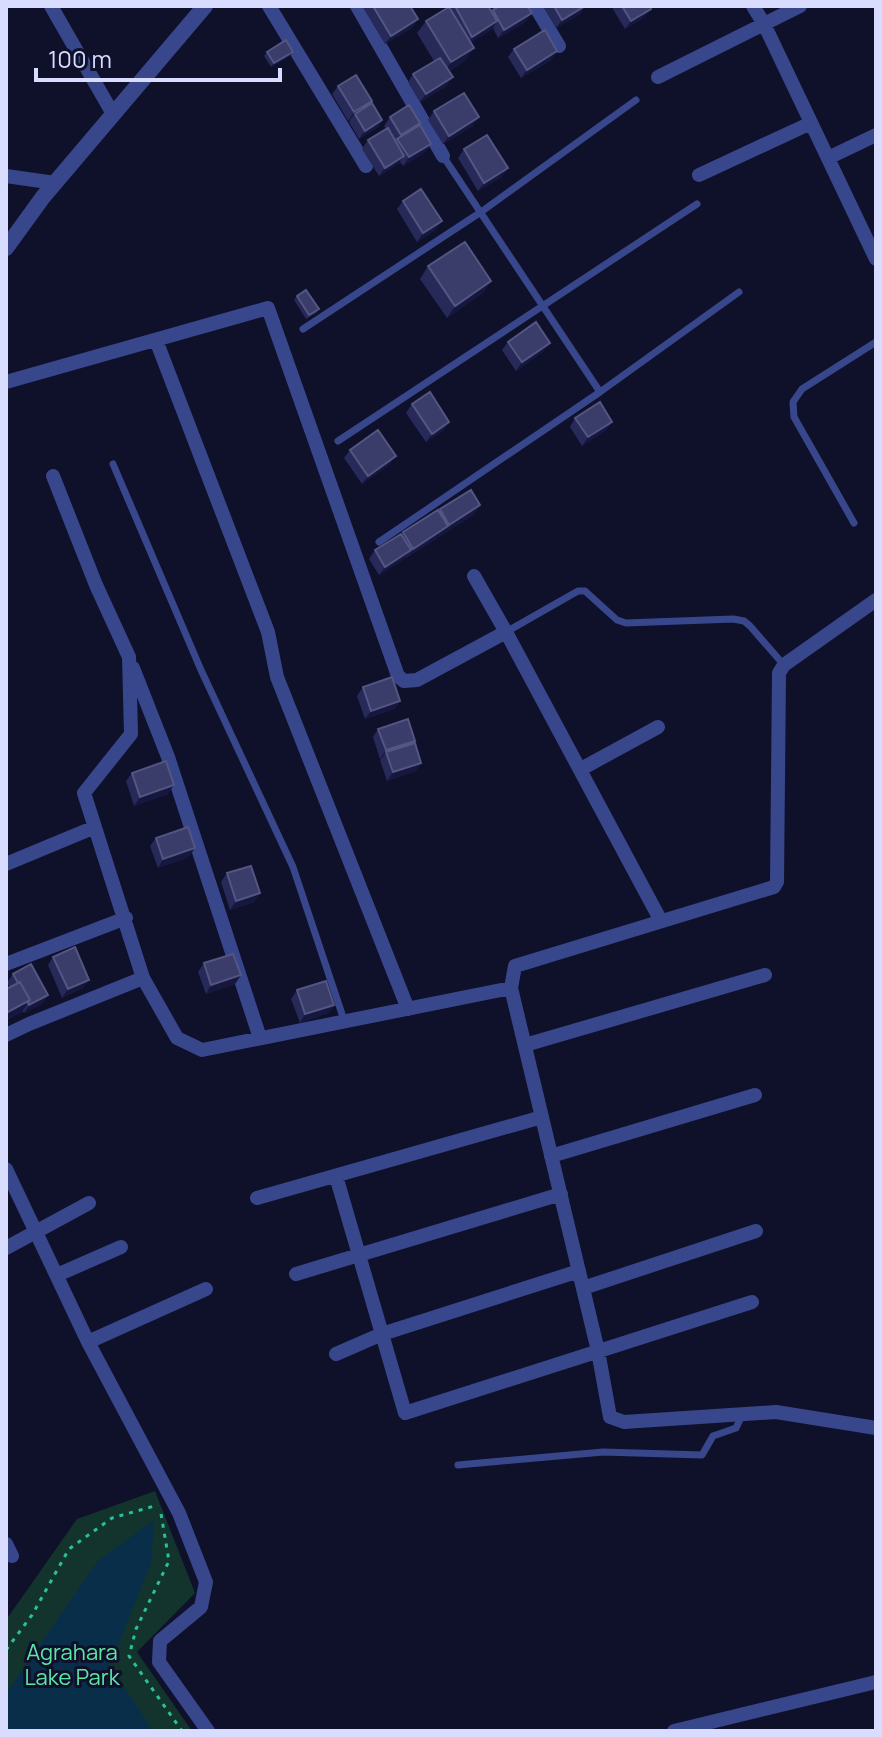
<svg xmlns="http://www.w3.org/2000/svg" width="882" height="1737" font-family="Manrope,sans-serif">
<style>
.green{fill:#12342c}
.water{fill:#082e4a}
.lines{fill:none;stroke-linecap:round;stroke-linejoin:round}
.path{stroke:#2ac198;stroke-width:3;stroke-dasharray:4 6;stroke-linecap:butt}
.service{stroke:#38478b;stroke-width:7}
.minor{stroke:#38478b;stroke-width:14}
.tertiary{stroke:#38478b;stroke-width:16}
.wall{fill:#272959}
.shaded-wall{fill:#16173e}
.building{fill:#3a3c6a;stroke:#535582;stroke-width:2}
.labels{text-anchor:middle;stroke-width:6;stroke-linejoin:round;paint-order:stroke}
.park-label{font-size:22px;fill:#5de6a6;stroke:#0f102a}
</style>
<rect width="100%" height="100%" fill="#0f102a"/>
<path class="green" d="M155,1491L195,1593L137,1652L192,1731H6V1620L77,1519Z"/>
<path class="water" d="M154,1520L151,1563L110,1665L153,1731H6V1694L97,1562Z"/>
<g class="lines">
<path class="path" d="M161,1514L169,1561L136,1629L129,1656L182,1731
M6,1650L32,1615L69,1549L112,1518L158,1505"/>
<path class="service" d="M443,156L600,392
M303,329L481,212L636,100
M338,441L697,204
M113,464L201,670L293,867L345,1023
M854,523L794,417L793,402L802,389L876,342
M379,542L600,392L739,292
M506,632L578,591H585L617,620L626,623L733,619L744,621L750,626L784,665
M458,1465L603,1452L702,1455L713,1436L736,1428L742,1415"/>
<path class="minor" d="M51,6L113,114
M269,6L366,166
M357,6L443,156
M535,6L559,46
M753,6L764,24L876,259
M658,77L800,6
M828,158L876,135
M699,175L811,123
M6,176L55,183
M156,340L268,632L277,677L408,1009
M6,382L268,308L398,676L404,681L417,680L506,632L661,921
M53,476L96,585L129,657L131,734L84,793L143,978L177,1038L202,1050L511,988
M474,576L506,632
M876,600L784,665L779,673L777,882L774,887L515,966L511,988L598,1351L610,1417L624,1422L776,1412L876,1428
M133,668L168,757L260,1038
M581,769L658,727
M6,864L95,827
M6,964L126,918
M6,1035L29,1024L143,978
M525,1045L765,975
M551,1156L755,1095
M6,1169L88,1342L179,1513L206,1582L201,1607L160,1641L159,1662L208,1731
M336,1176L405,1413L752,1302
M257,1198L542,1117
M6,1248L89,1203
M296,1274L561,1194
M57,1275L121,1247
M583,1288L756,1231
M88,1342L206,1289
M336,1354L382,1334L579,1271
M6,1544L12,1556
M674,1731L876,1682"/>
<path class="tertiary" d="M6,248L43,197L205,6"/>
</g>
<path class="wall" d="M362,6H410L418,19L412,28L385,44Z
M447,6H488L492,12L493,10L526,22L498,38L493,28L470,43L465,61L449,71L447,86L420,102L408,82L413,74L434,61L417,33L426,21L446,9Z
M545,6H585L580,14L556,28L544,8Z
M611,6H650L645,17L625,29Z
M514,49L557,51L551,60L521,78L508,57Z
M267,52H293L290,56L271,67L264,56Z
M338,86L369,105L382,120L377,128L359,139L349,122L351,118L348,121L332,94Z
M434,111L473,126L443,144L428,120Z
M390,117L420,123L418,126L431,144L425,152L403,166L400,162L398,164L379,176L362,149L368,140L386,129L384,126Z
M464,149L502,177L478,191L458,158Z
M403,201L436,230L417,242L397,209Z
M428,266L491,281L483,293L447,318L420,279Z
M297,296L319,309L316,313L306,319L294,300Z
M508,342L544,351L516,371L502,350Z
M412,404L444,430L426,442L406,413Z
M575,418L612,422L606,430L582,446L570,427Z
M350,450L390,464L362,484L344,458Z
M440,509L475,514L379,575L369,559L375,550Z
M363,687L400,701L394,709L365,719L357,696Z
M378,729L414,743L421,763L416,771L387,781L380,760L382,758L380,759L373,737Z
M132,773L168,794L134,806L126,781Z
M156,838L189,857L158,868L150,846Z
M227,873L260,893L254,902L230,910L221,882Z
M53,957L83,988L62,998L48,965Z
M204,963L241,975L235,984L206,994L198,972Z
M13,974L48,995L42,1004L24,1013L22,1011L21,1013L7,982Z
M297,990L334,1005L328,1013L300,1023L291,999Z"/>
<path class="shaded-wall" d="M585,6L580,14L556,28L562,20Z
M651,9L645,17L625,29L631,21Z
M532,13L526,22L498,38L504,30Z
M418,19L412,28L385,44L391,36Z
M497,21L492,30L466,45L472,37Z
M474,48L465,61L443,74L451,62Z
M557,51L551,60L521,78L527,70Z
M293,52L290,56L271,67L274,63Z
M453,77L447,86L420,102L426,94Z
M372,101L366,109L355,114L348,121L354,112Z
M479,117L473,126L443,144L449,136Z
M382,120L377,128L359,139L365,131Z
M431,144L425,152L403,166L409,157Z
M404,156L398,164L379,176L385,168Z
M508,168L502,177L478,191L484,183Z
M442,221L436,230L417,242L423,233Z
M491,281L483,293L447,318L455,306Z
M550,343L544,351L516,371L522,362Z
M449,422L444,430L426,442L432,434Z
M612,422L606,430L582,446L588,437Z
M396,456L390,464L362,484L368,476Z
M480,505L475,514L407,557L413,549Z
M411,550L405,559L379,575L385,567Z
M400,701L394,709L365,719L371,711Z
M415,741L409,749L386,752L382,758L380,759L386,750Z
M421,763L416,771L387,781L393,772Z
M174,785L168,794L134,806L140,797Z
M195,848L189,857L158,868L163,859Z
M260,893L254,902L230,910L236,901Z
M241,975L235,984L206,994L211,985Z
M89,980L83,988L62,998L68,989Z
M48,995L42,1004L24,1013L29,1005Z
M30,1000L21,1013L6,1021V1013Z
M334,1005L328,1013L300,1023L305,1014Z"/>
<path class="building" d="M373,6H410L418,19L391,36Z
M455,6H488L497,21L472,37Z
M500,6H527L532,13L504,30L493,10Z
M554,6H585L562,20Z
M622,6H650L651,9L631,21Z
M449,7L474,48L451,62L426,21Z
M545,30L557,51L527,70L514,49Z
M286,40L293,52L274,63L267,52Z
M440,58L453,77L426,94L413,74Z
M356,75L372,101L354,112L338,86Z
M464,93L479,117L449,136L434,111Z
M372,103L382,120L365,131L355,114Z
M409,105L420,123L401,135L390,117Z
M420,125L431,144L409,157L397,139Z
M388,128L404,156L385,168L368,140Z
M487,135L508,168L484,183L464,149Z
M421,189L442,221L423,233L403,201Z
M465,242L491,281L455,306L428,266Z
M306,290L319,309L309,315L297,296Z
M536,322L550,343L522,362L508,342Z
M430,392L449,422L432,434L412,404Z
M600,402L612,422L588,437L575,418Z
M378,430L396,456L368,476L350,450Z
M471,490L480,505L449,525L440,509Z
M438,510L448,526L413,549L403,532Z
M401,534L411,550L385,567L375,550Z
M392,677L400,701L371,711L363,687Z
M408,719L415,741L386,750L378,729Z
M415,743L421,763L393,772L386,752Z
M166,761L174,785L140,797L132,773Z
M188,827L195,848L163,859L156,838Z
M251,866L260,893L236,901L227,873Z
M75,947L89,980L68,989L53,957Z
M233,954L241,975L211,985L204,963Z
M31,964L48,995L29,1005L28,1003L30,1000L20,982L18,983L13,974Z
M326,981L334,1005L305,1014L297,990Z
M20,982L30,1000L6,1013V989Z"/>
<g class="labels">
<g class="park-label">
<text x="72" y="1660">Agrahara<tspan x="72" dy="25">Lake Park</tspan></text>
</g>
</g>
<rect width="882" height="1737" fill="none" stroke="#d8dcff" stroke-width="16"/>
<path d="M36 68v12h244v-12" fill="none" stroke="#d8dcff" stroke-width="4"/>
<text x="48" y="68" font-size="24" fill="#d8dcff" stroke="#0f102a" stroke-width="6" paint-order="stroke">100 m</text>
</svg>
